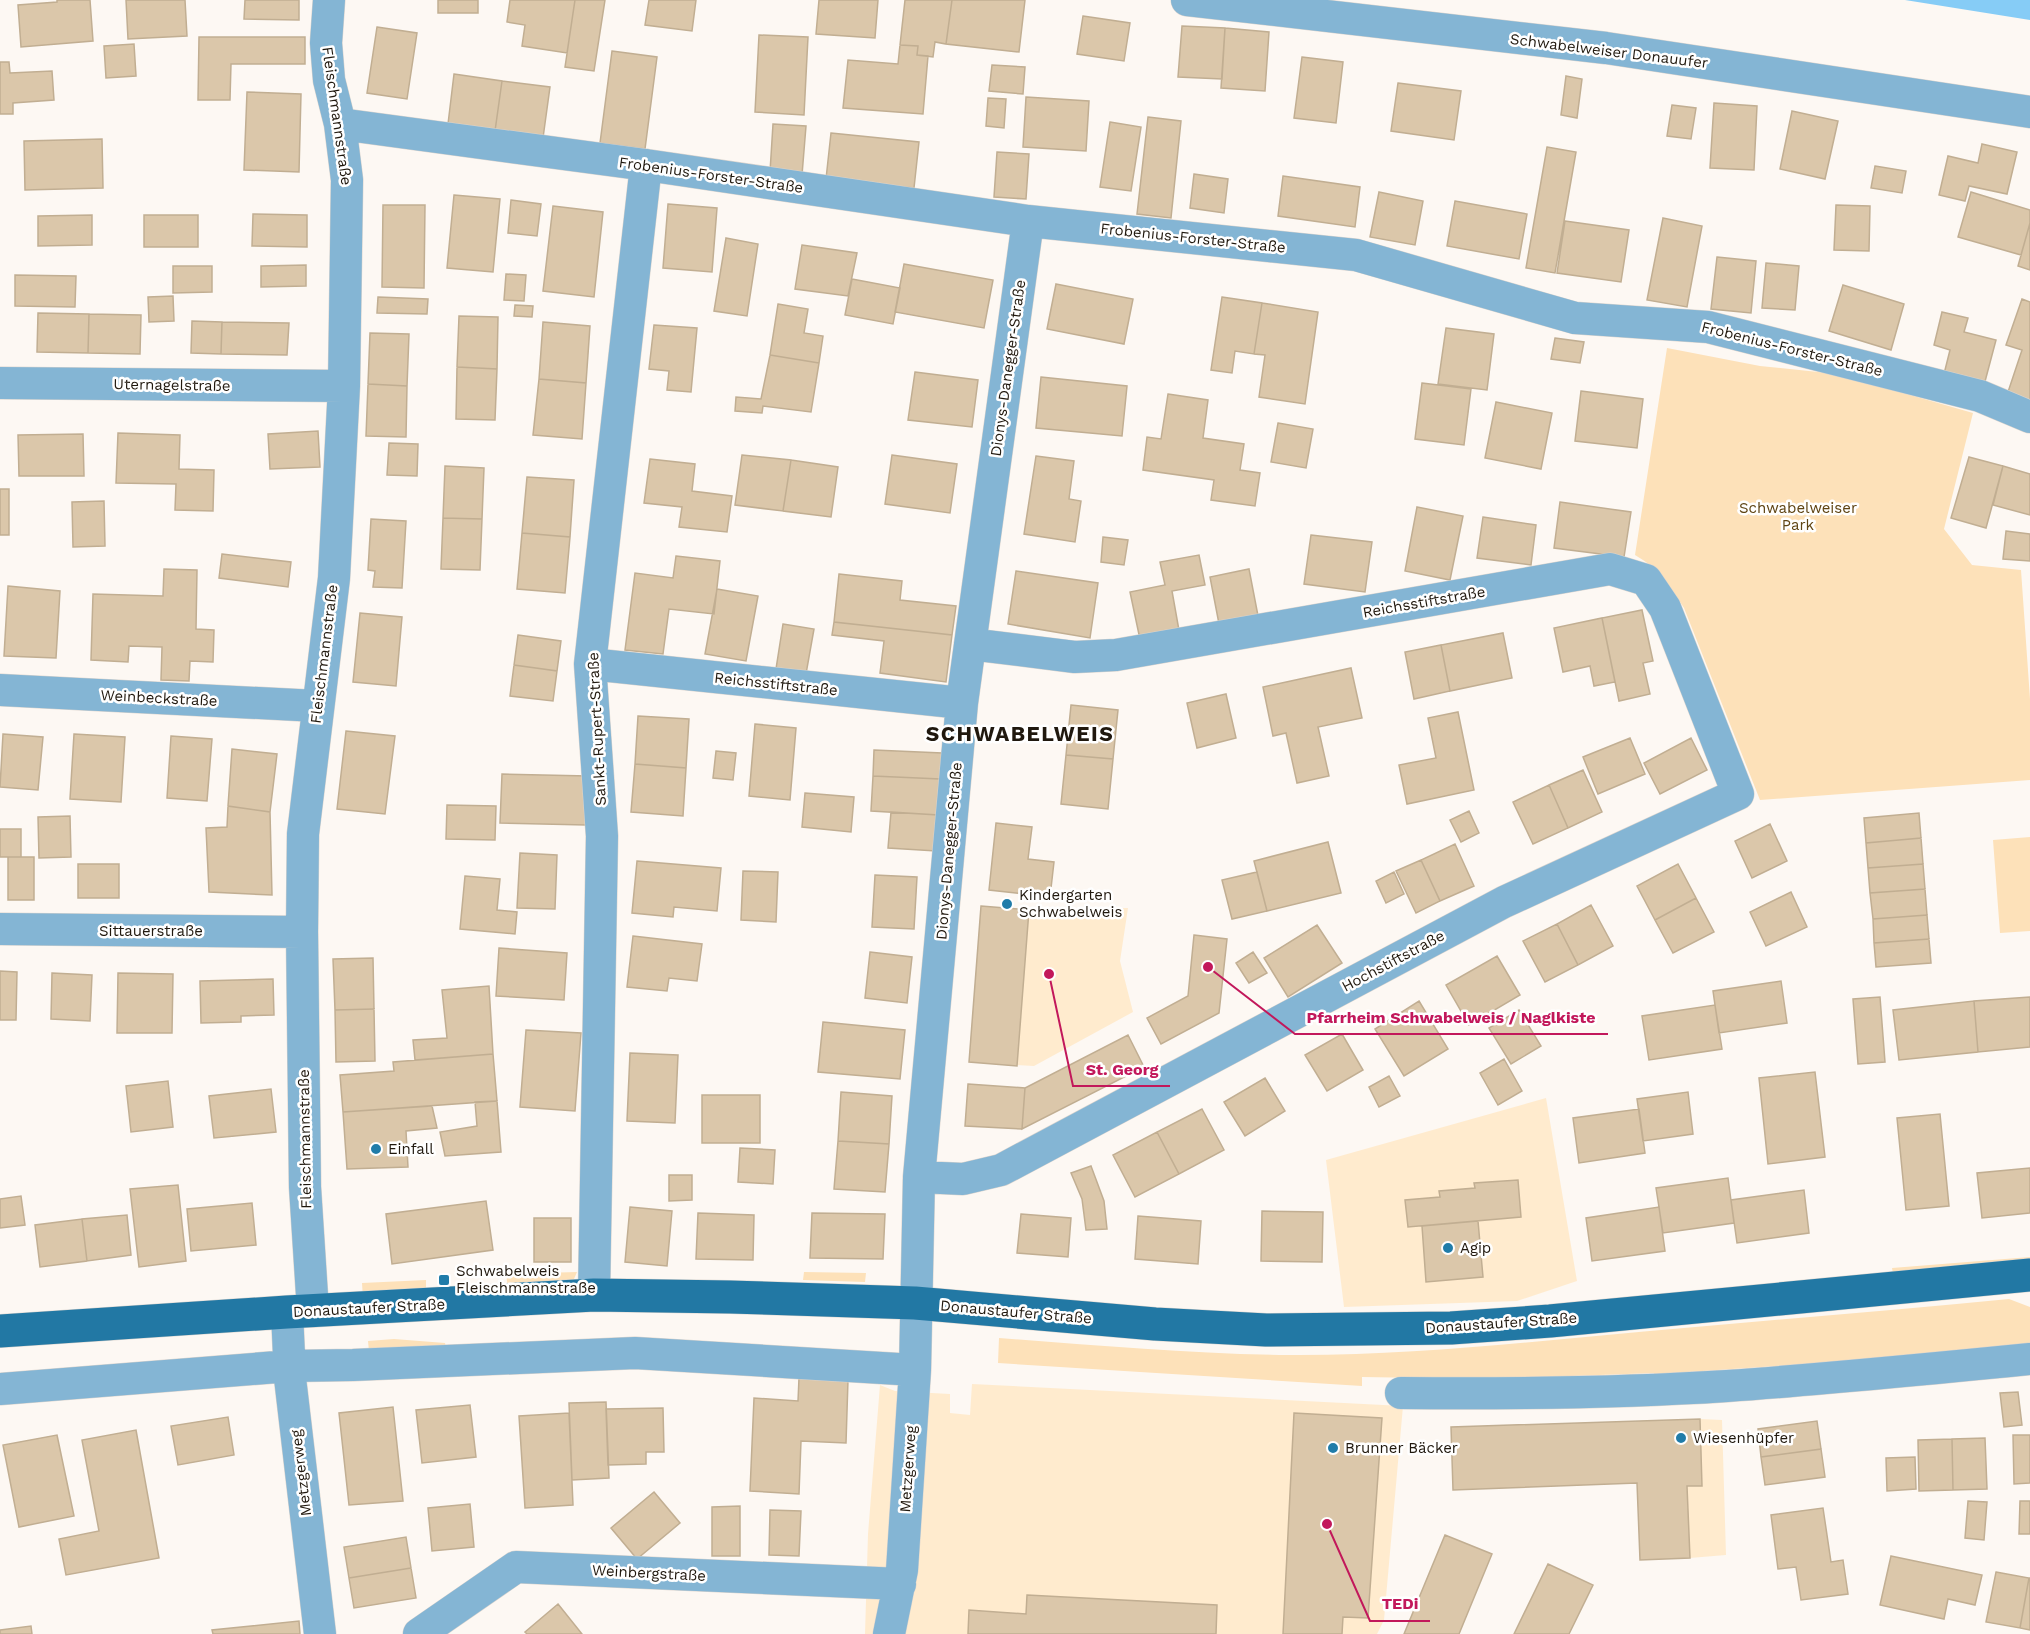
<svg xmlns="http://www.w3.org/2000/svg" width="2030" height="1634" font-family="'Work Sans',sans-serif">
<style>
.built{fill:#ffebce}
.green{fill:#fde1b9}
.water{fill:#86ccf6}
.building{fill:#dbc7aa;stroke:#c1ae92;stroke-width:1.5}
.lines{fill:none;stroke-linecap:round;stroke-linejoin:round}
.minor-casing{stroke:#dad4ce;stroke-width:33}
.major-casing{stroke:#dad4ce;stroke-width:34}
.minor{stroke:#84b5d4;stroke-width:32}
.major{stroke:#2278a4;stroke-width:33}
.poi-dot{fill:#207ca9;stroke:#fff;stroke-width:2}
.labels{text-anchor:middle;stroke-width:5;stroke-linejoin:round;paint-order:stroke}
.street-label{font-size:15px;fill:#20180e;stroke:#fff}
.park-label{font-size:15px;fill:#5f4413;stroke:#fff}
.poi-label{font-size:15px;fill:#20180e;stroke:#fff;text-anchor:start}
.district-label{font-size:21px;font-weight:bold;letter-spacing:1.5px;fill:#20180e;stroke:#fff}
.leader{fill:none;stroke:#c2185b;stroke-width:2}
.callout-dot{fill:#c2185b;stroke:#fff;stroke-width:2}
.callout-label{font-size:16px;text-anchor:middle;font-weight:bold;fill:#c2185b;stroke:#fff;stroke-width:5;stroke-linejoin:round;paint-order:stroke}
</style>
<rect width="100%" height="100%" fill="#fdf8f3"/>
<path class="built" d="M981,906L1029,910L1128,908L1120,961L1133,1012L1034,1066L969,1062Z
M1546,1098L1577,1281L1517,1301L1344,1307L1326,1160Z
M972,1384L1403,1406L1384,1620L1377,1634H865L868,1534L880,1385L895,1391L950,1394V1413L970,1415Z
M1700,1419L1722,1420L1726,1555L1690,1558L1687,1486L1702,1485Z"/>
<path class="green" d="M1667,348L1760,366L1837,374L1973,413L1944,529L1972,565L2021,570L2030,699V780L1760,800L1684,608C1669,584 1659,569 1635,555Z
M2030,837V931L2000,933L1993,840Z
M2030,1257V1266L1894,1279L1892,1268Z
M577,1272L574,1279L560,1286L508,1288L506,1274Z
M804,1272L866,1273L865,1282L803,1280Z
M426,1280V1295L363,1299L362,1283Z
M2009,1299L2030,1307V1343L2002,1346L2003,1357L1903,1356L1847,1360L1805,1376L1804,1364L1673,1373L1655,1385L1654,1373L1488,1379L1362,1377V1386L998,1363L999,1338C1095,1345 1192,1354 1288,1355C1421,1356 1553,1339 1684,1328C1793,1318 1901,1310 2009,1299Z
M394,1339L445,1343L446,1347L370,1362L368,1341Z"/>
<path class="water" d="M1905,0H2030V20Z"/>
<path class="building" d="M57,0H90L93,41L21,47L18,5L57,2Z
M126,0H185L187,36L128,39Z
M245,0H299V20L244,19Z
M438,0H478V13H438Z
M510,0H575L567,53L522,46L525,25L507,22Z
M575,0H605L594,71L565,67Z
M649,0H696L692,31L645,25Z
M819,0H878L875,38L816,34Z
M905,0H952L946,44L935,42L933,57L917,55L918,46L900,45Z
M952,0H1025L1019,52L946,44Z
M1083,16L1130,23L1124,61L1077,54Z
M1182,26L1225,28L1222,79L1178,77Z
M377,27L417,33L407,99L367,93Z
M1225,28L1269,32L1265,91L1221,88Z
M759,35L808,37L804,115L755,112Z
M199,37H305V64H231L230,100H198Z
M134,44L136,76L106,78L104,46Z
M900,45L918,46L917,55L928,56L923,114L843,108L848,60L898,64Z
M612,51L657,57L645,149L600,143Z
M1302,57L1343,62L1336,123L1294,118Z
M0,62H9L10,73L52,71L54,100L13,103V114H0Z
M992,65L1025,67L1023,94L989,91Z
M454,74L502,81L495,131L448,124Z
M1566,76L1582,79L1577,118L1561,115Z
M502,81L550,87L543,138L495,131Z
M1398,83L1461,91L1454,140L1391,131Z
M247,92L301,94L299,172L244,170Z
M1026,97L1089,101L1086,151L1023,147Z
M988,98L1006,99L1004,128L986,126Z
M1714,103L1757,106L1754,170L1710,168Z
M1672,105L1696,108L1691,139L1667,136Z
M1792,111L1838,121L1825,179L1780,169Z
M1148,117L1181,121L1171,218L1137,214Z
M1110,122L1141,127L1131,191L1100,187Z
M773,124L806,126L802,175L770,172Z
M831,133L919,142L914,188L826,179Z
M102,139L103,188L25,190L24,141Z
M1982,144L2017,152L2007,194L1969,186L1965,201L1939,195L1948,156L1978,163Z
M1547,147L1576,152L1555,273L1526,268Z
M997,152L1029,154L1026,199L994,197Z
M1875,166L1906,171L1902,193L1871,188Z
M1194,174L1228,179L1224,213L1190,208Z
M1283,176L1360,187L1355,227L1278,216Z
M1379,192L1423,201L1415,245L1370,237Z
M1971,192L2030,210V223L2021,255L1958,237Z
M454,195L500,199L493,272L447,268Z
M511,200L541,204L537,236L508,233Z
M1455,201L1527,214L1519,259L1447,246Z
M668,204L717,208L712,272L663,268Z
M383,205H425L424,288L382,287Z
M1836,205L1870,206L1869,251L1834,250Z
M553,206L603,212L594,297L543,291Z
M253,214L307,215V247L252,246Z
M92,215V245L38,246V216Z
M144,215H198V247H144Z
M1663,218L1702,226L1687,307L1647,300Z
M1565,221L1629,230L1621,282L1557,273Z
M2030,223V270L2018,266Z
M726,238L758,244L747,316L714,311Z
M802,245L857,253L848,296L795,289Z
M1717,257L1756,261L1751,313L1711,309Z
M1766,263L1799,266L1795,310L1762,308Z
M904,264L993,280L984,328L895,312Z
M306,265V286L261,287V266Z
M173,266H212V292L173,293Z
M506,274L526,275L524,301L504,300Z
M15,275L76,276L75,307L15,306Z
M852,279L900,288L893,324L845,315Z
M1056,284L1133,299L1124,344L1047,329Z
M1843,285L1904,304L1891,350L1829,331Z
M173,296L174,321L149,322L148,297Z
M378,297L428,299L427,314L377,313Z
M1222,297L1262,303L1254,354L1235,351L1232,373L1211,370Z
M2022,299L2030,302V403L2007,395L2022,350L2006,345Z
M1262,303L1318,312L1305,404L1259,397L1265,355L1254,354Z
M778,304L808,309L804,333L823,336L819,363L770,355Z
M515,305L533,306L532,317L514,316Z
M1942,312L1968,318L1964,332L1996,340L1983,389L1943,378L1950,350L1934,345Z
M38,313L89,314L88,353L37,352Z
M89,314L141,315L140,354L88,353Z
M459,316L498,317L497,369L457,367Z
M192,321L222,322L221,354L191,353Z
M222,322L289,323L287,355L221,354Z
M543,322L590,326L586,383L539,379Z
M654,325L697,328L691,392L667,390L669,371L649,369Z
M1446,328L1494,334L1487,390L1438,384Z
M370,333L409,334L407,386L368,384Z
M1555,338L1584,342L1580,363L1551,359Z
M770,355L819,363L811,412L763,406L762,413L735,411L736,397L761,399Z
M457,367L497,369L495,420L456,419Z
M915,372L978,380L972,427L908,420Z
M1041,377L1127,386L1122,436L1036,428Z
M539,379L586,383L582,439L533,435Z
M1422,383L1471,389L1464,445L1415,439Z
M368,384L407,386L406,437L366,436Z
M1581,391L1643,399L1637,448L1575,441Z
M1168,394L1208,400L1203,438L1244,444L1240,470L1260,473L1255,506L1211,500L1214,480L1143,470L1147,437L1161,439Z
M1496,402L1552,413L1541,469L1485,458Z
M1278,423L1313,429L1306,468L1271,462Z
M318,431L320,467L270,469L268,434Z
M118,433L180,435L179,469L214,470L213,511L175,510L176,484L116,483Z
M83,434L84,476H19L18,435Z
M389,443L418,444L417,476L387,475Z
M742,455L791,460L783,511L735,505Z
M892,455L957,464L950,513L885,504Z
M1036,456L1074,461L1069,499L1081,501L1075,542L1024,534Z
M1969,457L2003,466L1986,528L1951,518Z
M650,459L695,464L692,491L732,496L727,532L679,527L682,507L644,503Z
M791,460L838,467L831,517L783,511Z
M445,466L484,468L482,519L443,518Z
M2003,466L2030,474V515L1993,505Z
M527,477L574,480L570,537L522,533Z
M0,489H9V535H0Z
M104,501L105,546L73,547L72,502Z
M1560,502L1631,512L1624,557L1554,548Z
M1417,507L1463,516L1450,580L1405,571Z
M1483,517L1536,525L1531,565L1477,558Z
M443,518L482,519L480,570L441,569Z
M371,519L406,521L402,588L373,587L375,571L368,570Z
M2006,531L2030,534V561L2003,559Z
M522,533L570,537L565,593L517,589Z
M1311,535L1372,542L1365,592L1304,584Z
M1103,537L1128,540L1124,565L1101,562Z
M222,554L291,562L288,587L219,578Z
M1199,555L1205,585L1172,591L1180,636L1141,644L1130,592L1165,585L1160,562Z
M676,556L720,561L714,614L669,609L663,654L625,650L635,573L673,578Z
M164,569L197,570L196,629L214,630L213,662L190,661L189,681L161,680L162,647L129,646L128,662L91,660L93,594L163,596Z
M1249,569L1259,621L1220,629L1210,577Z
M1016,571L1098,583L1090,638L1008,624Z
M839,574L902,581L900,600L956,606L952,635L834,622Z
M8,586L60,591L56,658L4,656Z
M717,589L758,596L746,661L705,654Z
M1642,610L1653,661L1643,663L1650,694L1619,701L1602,618Z
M360,613L402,617L396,686L353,682Z
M1602,618L1615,682L1594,686L1590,666L1563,672L1554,628Z
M834,622L952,635L946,682L880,673L884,641L832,635Z
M783,624L814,629L806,674L776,669Z
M1503,633L1512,678L1450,691L1441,645Z
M518,635L561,641L557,671L514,665Z
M1441,645L1450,691L1414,699L1405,652Z
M514,665L557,671L553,701L510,696Z
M1351,668L1362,718L1318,727L1329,776L1297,783L1286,733L1273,736L1263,687Z
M1226,694L1236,738L1197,748L1187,703Z
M1071,705L1118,710L1113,759L1066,755Z
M1458,712L1474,790L1407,804L1399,765L1436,758L1428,718Z
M638,716L689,719L686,768L635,764Z
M755,724L796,728L790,800L749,796Z
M346,731L395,736L385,814L337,809Z
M3,734L43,737L38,790L0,787Z
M74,734L125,737L121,802L70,799Z
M171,736L212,739L207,801L167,798Z
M1630,738L1645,774L1598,794L1583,757Z
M1691,738L1707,770L1660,794L1644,763Z
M232,749L277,754L270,812L228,806Z
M874,750L942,753L940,779L873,776Z
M716,751L736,753L733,780L713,778Z
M1066,755L1113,759L1108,809L1061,804Z
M635,764L686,768L683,816L631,812Z
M1583,770L1602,812L1568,828L1549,785Z
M502,774L588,776L586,825L500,823Z
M873,776L940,779L938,815L871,811Z
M1549,785L1568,828L1533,844L1513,802Z
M805,793L854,797L851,832L802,827Z
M447,805L496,806L495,840L446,839Z
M228,806L270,812L272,895L209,892L206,828L227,827Z
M1469,811L1479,833L1461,842L1450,820Z
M891,812L938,815L936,851L888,848Z
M1919,813L1921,838L1866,843L1864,818Z
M70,816L71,857L39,858L38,817Z
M996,823L1032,827L1028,859L1054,862L1050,897L989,890Z
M1770,824L1787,861L1752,878L1735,841Z
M0,829H21V857H0Z
M1921,838L1923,864L1868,868L1866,843Z
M1328,842L1341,893L1267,911L1254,861Z
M1455,844L1474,886L1440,901L1421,860Z
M520,853L557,855L555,909L517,908Z
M8,857H34V900H8Z
M1421,860L1440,901L1416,913L1396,871Z
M637,861L721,868L717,911L674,907L673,917L632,913Z
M78,864H119V898H78Z
M1678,864L1696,898L1655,920L1637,886Z
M1923,864L1925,889L1870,893L1868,868Z
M743,871L778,872L776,922L741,920Z
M1257,872L1267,911L1232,919L1222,880Z
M1394,872L1404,894L1386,903L1376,881Z
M875,875L917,877L914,929L872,927Z
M465,876L500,879L497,910L517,912L515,934L460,929Z
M1925,889L1927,915L1873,919L1870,893Z
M1791,892L1807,927L1766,946L1750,912Z
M1696,898L1714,932L1673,953L1655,920Z
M1591,905L1613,946L1578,965L1557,924Z
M981,906L1029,910L1017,1066L969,1062Z
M1927,915L1929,939L1874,943L1873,919Z
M1557,924L1578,965L1545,982L1523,941Z
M1317,925L1342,963L1288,997L1264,958Z
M1194,935L1227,939L1219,1013L1161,1044L1147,1018L1188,996Z
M633,936L702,944L697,981L669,978L667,991L627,987Z
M1929,939L1931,963L1876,967L1874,943Z
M499,948L567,953L564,1000L496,996Z
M870,952L912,957L907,1003L865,998Z
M1253,952L1267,973L1249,983L1236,963Z
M1497,956L1520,995L1469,1025L1446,985Z
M373,958L374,1009L335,1010L333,959Z
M0,971L17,972L16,1020H0Z
M52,973L92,975L90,1021L51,1019Z
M118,973L173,974L172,1033H117Z
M273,979L274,1015L241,1016V1022L201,1023L200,981Z
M1781,981L1787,1023L1719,1033L1713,991Z
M489,986L493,1054L415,1060L413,1040L447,1038L442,990Z
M1880,997L1885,1062L1858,1064L1853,999Z
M2030,997V1047L1978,1052L1974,1001Z
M1419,1001L1448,1049L1404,1076L1375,1029Z
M1974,1001L1978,1052L1899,1060L1893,1010Z
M1715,1005L1722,1049L1649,1060L1642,1016Z
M374,1009L375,1061L336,1062L335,1010Z
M1519,1010L1541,1046L1511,1064L1489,1028Z
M823,1022L905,1030L900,1079L818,1072Z
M526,1030L581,1033L575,1111L520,1107Z
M1342,1034L1363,1070L1327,1091L1305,1055Z
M1128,1035L1144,1067L1022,1129L1025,1088Z
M630,1053L678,1055L675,1123L627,1121Z
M493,1054L497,1101L343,1112L340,1075L394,1071L393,1062Z
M1504,1059L1522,1091L1498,1105L1480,1073Z
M1815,1072L1825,1157L1768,1164L1759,1078Z
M1389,1076L1400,1096L1379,1107L1369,1087Z
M1265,1078L1285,1111L1245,1136L1224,1102Z
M168,1081L173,1127L131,1132L126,1086Z
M968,1084L1025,1088L1022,1129L965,1126Z
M271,1089L276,1132L214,1138L209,1096Z
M841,1092L892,1096L889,1144L838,1141Z
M1688,1092L1693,1134L1643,1141L1637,1099Z
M702,1095H760V1143H702Z
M497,1101L501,1152L445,1156L440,1132L477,1126L475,1102Z
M432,1106L437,1128L406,1131L408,1167L347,1169L343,1112Z
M1202,1109L1224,1150L1179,1174L1157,1132Z
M1639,1109L1645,1153L1579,1163L1573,1118Z
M1940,1114L1949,1206L1906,1210L1897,1118Z
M1157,1132L1179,1174L1135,1197L1113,1155Z
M838,1141L889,1144L885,1192L834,1189Z
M740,1148L775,1150L773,1184L738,1182Z
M1091,1166L1104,1201L1107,1229L1086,1230L1082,1199L1071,1173Z
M2030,1168V1213L1982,1218L1977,1173Z
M669,1175H692V1200L669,1201Z
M1728,1178L1734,1223L1663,1233L1656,1188Z
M1518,1180L1521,1217L1408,1227L1405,1200L1440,1197L1439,1191L1475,1188L1474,1183Z
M178,1185L186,1261L139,1267L130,1189Z
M1804,1190L1809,1233L1737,1243L1731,1200Z
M21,1196L25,1225L0,1228V1199Z
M486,1201L493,1250L392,1264L386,1214Z
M252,1203L256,1245L191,1251L187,1209Z
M630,1207L672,1211L667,1266L625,1262Z
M1659,1207L1665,1251L1592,1261L1586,1218Z
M1262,1211L1323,1212L1322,1262L1261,1261Z
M698,1213L754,1215L753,1260L696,1259Z
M812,1213L885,1214L883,1259L810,1258Z
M1021,1214L1071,1218L1068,1257L1017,1253Z
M127,1215L131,1255L87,1261L82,1219Z
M1138,1216L1201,1221L1198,1264L1135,1259Z
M534,1218H571V1262H534Z
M82,1219L87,1261L40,1267L35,1225Z
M1478,1221L1483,1277L1426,1282L1422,1226Z
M799,1378L848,1380L846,1443L801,1441L799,1494L750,1491L754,1398L798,1401Z
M2018,1392L2022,1425L2004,1427L2000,1393Z
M606,1402L609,1478L572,1480L569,1403Z
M470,1405L476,1457L422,1463L416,1410Z
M393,1407L403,1501L349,1505L339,1413Z
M663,1408L664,1452H646V1464L608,1465L606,1409Z
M569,1413L573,1505L525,1508L519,1416Z
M1294,1413L1382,1418L1368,1618L1343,1617L1342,1634H1283Z
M228,1417L234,1455L178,1465L171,1426Z
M1700,1419L1702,1486H1687L1690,1558L1640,1560L1637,1483L1453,1490L1451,1427Z
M1817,1421L1821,1449L1761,1457L1758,1429Z
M136,1430L159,1558L66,1575L59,1539L99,1531L82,1440Z
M57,1435L74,1516L19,1527L3,1445Z
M2013,1435H2030V1483L2014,1484Z
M1985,1438L1987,1489L1953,1490L1952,1439Z
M1952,1439L1953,1490L1919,1491L1918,1440Z
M1821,1449L1825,1477L1765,1485L1761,1457Z
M1915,1457L1916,1489L1887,1491L1886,1458Z
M654,1492L680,1523L637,1559L611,1528Z
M1968,1501L1987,1502L1984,1540L1965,1538Z
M2020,1501H2030V1534H2019Z
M470,1504L474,1547L432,1551L428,1508Z
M740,1506V1556H712V1507Z
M1823,1508L1831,1562L1843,1560L1848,1594L1801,1600L1796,1567L1778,1569L1771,1515Z
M770,1510L801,1511L799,1556L769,1555Z
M1445,1535L1492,1554L1459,1634H1404Z
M406,1537L411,1568L349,1578L344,1547Z
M1891,1556L1982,1575L1975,1605L1948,1599L1944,1619L1880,1605Z
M1548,1564L1593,1585L1569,1634H1514Z
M411,1568L416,1598L354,1608L349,1578Z
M1996,1572L2029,1578L2020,1628L1986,1622Z
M2029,1578H2030V1630L2020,1628Z
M1027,1595L1217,1605L1216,1634H968L969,1610L1026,1614Z
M558,1604L582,1634H527L525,1632Z
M299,1621L300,1634H213L212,1630Z
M31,1626L32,1634H0V1630Z"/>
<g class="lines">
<defs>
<path id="minor" d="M1187,0L1606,48L2030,112
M340,124L646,165L1028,221L1356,255L1575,318L1708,327L1980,396L2030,417
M0,383L344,386
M590,664L962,703
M0,690L317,706
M0,929L302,932
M919,1177L963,1179L1001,1170L1504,902L1738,794L1665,608L1646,580L1610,569L1116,655L1075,657L970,644
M594,1295L602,836L590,664L646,165
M313,1311L305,1187L302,932L303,834L334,578L344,386L347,180L340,124L329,80L326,43L329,0
M287,1312L290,1378L320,1634
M0,1389L290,1366L353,1365L635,1353L915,1370
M1401,1393C1510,1394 1619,1393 1727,1386C1828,1379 1929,1369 2030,1359
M419,1634L516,1567L900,1584
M889,1634L902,1570L915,1370L919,1177L962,703L1028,221"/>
<path id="major" d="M0,1331L287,1312L594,1295L730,1297L915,1303L1155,1324L1266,1330L1451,1328L1550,1321L2030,1275"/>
</defs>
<use href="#minor" class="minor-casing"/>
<use href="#major" class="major-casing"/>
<use href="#minor" class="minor"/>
<use href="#major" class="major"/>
</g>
<g class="poi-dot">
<circle cx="1007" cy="904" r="6"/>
<circle cx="376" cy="1149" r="6"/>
<circle cx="1448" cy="1248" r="6"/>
<rect x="438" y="1274" width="12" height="12" rx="3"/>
<circle cx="1681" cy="1438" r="6"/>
<circle cx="1333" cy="1448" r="6"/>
</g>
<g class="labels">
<g class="street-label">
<text transform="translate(1609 51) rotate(7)" y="5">Schwabelweiser Donauufer</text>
<text transform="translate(337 116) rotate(82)" y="5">Fleischmannstraße</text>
<text transform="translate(711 175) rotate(8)" y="5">Frobenius-Forster-Straße</text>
<text transform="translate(1193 238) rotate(6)" y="5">Frobenius-Forster-Straße</text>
<text transform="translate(1792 349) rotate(14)" y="5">Frobenius-Forster-Straße</text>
<text transform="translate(1008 368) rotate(-82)" y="5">Dionys-Danegger-Straße</text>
<text transform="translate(172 385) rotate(1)" y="5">Uternagelstraße</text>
<text transform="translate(1424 602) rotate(-10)" y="5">Reichsstiftstraße</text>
<text transform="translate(324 654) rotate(-83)" y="5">Fleischmannstraße</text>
<text transform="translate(776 684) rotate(6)" y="5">Reichsstiftstraße</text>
<text transform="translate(159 698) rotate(3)" y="5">Weinbeckstraße</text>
<text transform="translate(597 729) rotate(-93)" y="5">Sankt-Rupert-Straße</text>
<text transform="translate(949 851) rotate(-85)" y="5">Dionys-Danegger-Straße</text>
<text x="151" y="936">Sittauerstraße</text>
<text transform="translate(1393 961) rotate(-28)" y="5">Hochstiftstraße</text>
<text transform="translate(305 1139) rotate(-91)" y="5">Fleischmannstraße</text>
<text transform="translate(369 1308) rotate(-3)" y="5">Donaustaufer Straße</text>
<text transform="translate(1016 1312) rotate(5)" y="5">Donaustaufer Straße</text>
<text transform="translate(1501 1323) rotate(-4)" y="5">Donaustaufer Straße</text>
<text transform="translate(908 1469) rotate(-86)" y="5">Metzgerweg</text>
<text transform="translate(301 1473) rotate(-97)" y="5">Metzgerweg</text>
<text transform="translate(649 1573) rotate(3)" y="5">Weinbergstraße</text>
</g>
<g class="park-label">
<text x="1798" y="513">Schwabelweiser<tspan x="1798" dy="17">Park</tspan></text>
</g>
<g class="poi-label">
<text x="1019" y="900">Kindergarten<tspan x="1019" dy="17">Schwabelweis</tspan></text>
<text x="388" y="1154">Einfall</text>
<text x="1460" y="1253">Agip</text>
<text x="456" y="1276">Schwabelweis<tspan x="456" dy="17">Fleischmannstraße</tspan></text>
<text x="1693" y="1443">Wiesenhüpfer</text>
<text x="1345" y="1453">Brunner Bäcker</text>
</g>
<g class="district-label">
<text x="1020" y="741">SCHWABELWEIS</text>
</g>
</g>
<path class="leader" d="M1208 967L1295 1034H1608M1049 974L1073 1086H1170M1327 1524L1370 1621H1430"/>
<g class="callout-dot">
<circle cx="1208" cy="967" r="6"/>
<circle cx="1049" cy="974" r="6"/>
<circle cx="1327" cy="1524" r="6"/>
</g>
<g class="callout-label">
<text x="1451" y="1023">Pfarrheim Schwabelweis / Naglkiste</text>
<text x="1122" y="1075">St. Georg</text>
<text x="1400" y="1609">TEDi</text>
</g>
</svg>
